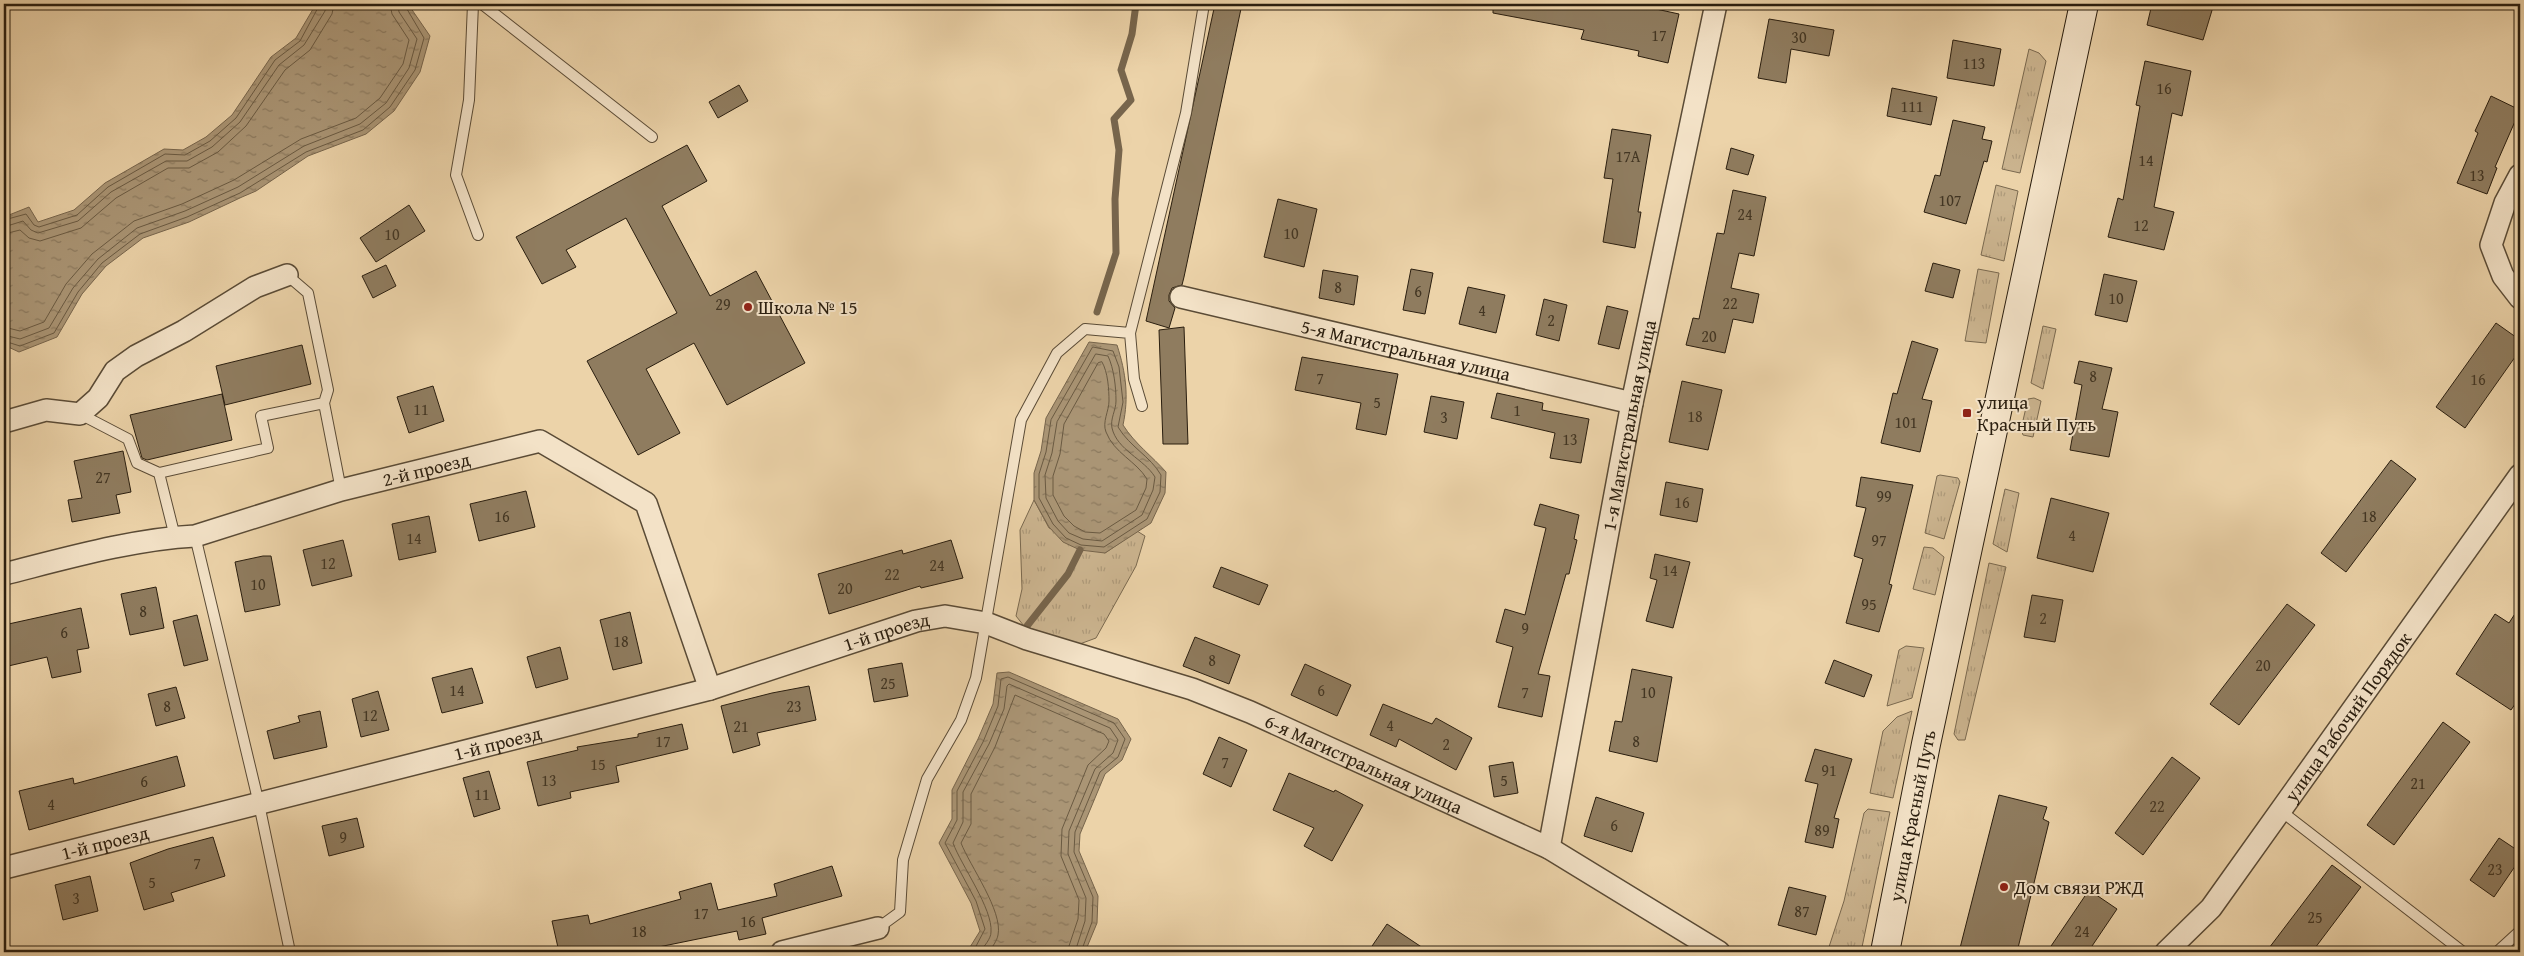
<svg xmlns="http://www.w3.org/2000/svg" width="2524" height="956" font-family="'Gentium Book Plus',serif">
<style>
.grass{fill:url(#grass-tufts);stroke:#7a694f}
.water{fill:url(#water-ripples);stroke:#77654c}
.lines{fill:none;stroke-linecap:round;stroke-linejoin:round}
.shore{stroke:#6a5a42;stroke-width:1}
.stream{stroke:#77654c;stroke-width:7}
.building{fill:#8f7c5f;stroke:#2a1e0f}
.lane-casing{stroke:#5a4b36;stroke-width:12}
.street-casing{stroke:#5a4b36;stroke-width:24}
.secondary-casing{stroke:#2a1e0f;stroke-width:30}
.lane{stroke:#f3e2c7;stroke-width:10}
.street{stroke:#f3e2c7;stroke-width:21}
.secondary{stroke:#f3e2c7;stroke-width:28}
.poi-dot{fill:#8f2418;stroke:#f3e2c7;stroke-width:2}
.labels{text-anchor:middle;stroke-width:4;stroke-linejoin:round;paint-order:stroke}
.number-label{font-size:16px;fill:#433623}
.poi-label{font-size:19px;fill:#2a1e0f;stroke:#f3e2c7;text-anchor:start}
.street-label{font-size:19px;fill:#2a1e0f;stroke:#f3e2c7}
</style>
<defs>
<pattern id="grass-tufts" width="24" height="20" patternUnits="userSpaceOnUse" patternTransform="scale(1.25)"><rect width="24" height="20" fill="#cbb48f"/><path d="M3 7l-1-3M5 7V3M7 7l1-3M15 17l-1-3M17 17v-4M19 17l1-3" fill="none" stroke="#ae9a7a"/></pattern>
<pattern id="water-ripples" width="26" height="14" patternUnits="userSpaceOnUse" patternTransform="scale(1.25)"><rect width="26" height="14" fill="#aa9575"/><path d="M2 4q2-2 4 0t4 0M15 11q2-2 4 0t4 0" fill="none" stroke="#8b795e"/></pattern>
</defs>
<rect width="100%" height="100%" fill="#ecd3a9"/>
<filter id="stains"><feTurbulence type="fractalNoise" baseFrequency=".004" numOctaves="4"/><feColorMatrix values="0 0 0 0 .2 0 0 0 0 .09 0 0 0 0 .02 0 0 0 .5 -.17"/></filter>
<radialGradient id="worn" r=".72"><stop offset=".6" stop-color="#630" stop-opacity="0"/><stop offset="1" stop-color="#630" stop-opacity=".3"/></radialGradient>
<path class="grass" d="M2029,49L2039,53L2046,61L2020,173L2002,169Z
M1996,185L2018,191L2004,261L1981,255Z
M1978,269L1999,273L1986,343L1965,341Z
M2043,326L2056,329L2043,389L2031,383Z
M2034,398L2041,401L2033,437L2023,435L2021,429L2028,399Z
M1940,475L1958,478L1960,482L1944,539L1925,533L1937,476Z
M2005,489L2019,493L2007,552L1993,544Z
M1034,500L1049,528L1105,553L1137,531L1145,536L1136,566L1096,638L1077,645L1028,631L1016,616L1022,589L1020,530Z
M1924,547L1933,548L1944,557L1935,595L1913,589Z
M1989,563L2006,567L1965,740H1958L1954,734Z
M1906,646L1924,648L1912,698L1887,706L1899,650Z
M1912,711L1893,798L1870,793L1883,731L1897,717Z
M1868,809L1890,812L1861,952L1828,950L1844,901L1864,813Z"/>
<path class="water" d="M316,4H408L430,36L420,72L394,111L366,134L308,156L256,191L242,197L189,222L143,238L106,266L82,294L57,337L19,352L4,345V217L29,207L38,222L74,210L105,183L164,149L183,150L206,137L232,115L271,57L296,38Z
M1089,342L1117,345C1126,373 1129,397 1123,425C1135,444 1152,456 1166,472L1165,493L1151,523L1105,553L1080,550L1063,542L1049,527L1034,500V473L1041,451L1046,418Z
M1009,672L1118,719L1131,739L1122,760L1105,774L1080,834L1079,851L1098,896L1097,923L1085,952H967L980,931L971,903L939,843L952,819V790L978,739L993,704L997,673Z"/>
<g class="lines">
<path class="shore" d="M4,220L26,214L34,225L39,227L77,215L108,187L165,154L185,155L210,141L236,118L275,60L300,41L320,4
M4,227L23,221L31,230L38,233L78,221L111,192L166,161H187L212,147L240,122L279,65L304,45L325,11L326,4
M4,234L20,230L29,238L40,241L81,228L116,198L168,168H189L218,152L246,126L285,70L310,50L332,14L334,4
M4,327L20,331L44,322L66,284L92,254L134,221L182,204L234,180L301,139L356,118L380,98L403,64L409,40L392,14L390,4
M4,335L20,339L49,328L73,288L98,259L137,228L185,211L238,187L304,146L360,124L386,103L409,68L417,39L399,12L398,4
M4,341L20,346L54,333L78,292L102,263L140,234L187,217L240,193L306,152L363,130L390,107L415,70L424,38L404,4
M1093,347L1113,351L1119,367L1123,402L1118,427C1130,447 1150,456 1161,475L1160,492L1147,519L1104,547L1081,545L1066,538L1053,524L1039,498V474L1046,452L1051,420Z
M1096,354L1108,356C1114,369 1116,387 1116,401C1116,410 1110,419 1112,428C1117,450 1144,459 1155,477L1153,490L1142,515L1102,541L1083,539L1069,533L1058,521L1046,498L1045,475L1052,453L1057,422Z
M1102,362C1108,372 1109,390 1109,401C1109,411 1102,422 1106,432C1114,453 1136,461 1147,479L1146,488L1136,510L1100,533L1085,532L1074,526L1064,516L1053,495V476L1060,454L1064,424L1098,363Z
M973,952L985,929L976,901L945,843L957,820V791L983,742L998,706L1001,679L1008,677L1114,723L1125,739L1118,757L1100,772L1075,832L1074,852L1093,897L1092,922L1081,952
M980,952C984,946 991,939 991,932C993,909 961,865 953,843L963,822V792L989,744L1004,709L1007,686L1009,684L1110,728L1118,740L1113,753L1095,769L1069,831L1068,854L1086,898L1085,921L1075,952
M989,952C992,947 997,941 998,935C1003,911 970,866 961,843L971,824V794L995,747L1015,695L1104,734L1109,741L1106,748L1088,765L1062,829L1061,856L1079,900L1078,919L1067,952"/>
<path class="stream" d="M1097,312L1116,253L1115,199L1119,150L1114,119L1131,100L1121,70L1132,34L1136,4
M1027,626L1068,574L1080,550"/>
</g>
<path class="building" d="M1215,4H1242L1184,277L1182,285L1172,288L1169,295V301L1175,308L1169,328L1146,321Z
M1493,4H1633L1679,14L1668,63L1638,56L1639,51L1581,39L1584,30L1493,13Z
M2152,4H2202L2213,7L2203,40L2147,25Z
M1769,19L1834,30L1829,56L1791,49L1786,83L1758,78Z
M1953,40L2001,49L1994,86L1947,78Z
M2145,61L2191,71L2182,116L2172,113L2154,207L2174,212L2164,250L2108,237L2118,198L2123,200L2140,106L2136,105Z
M739,85L748,101L718,118L709,102Z
M1892,88L1937,97L1931,125L1887,116Z
M2491,96L2520,110L2495,167L2497,168L2487,194L2457,183L2478,133L2475,131Z
M1953,120L1985,127L1982,139L1992,141L1987,162L1984,161L1966,224L1924,212L1935,175L1940,176Z
M1612,129L1651,135L1638,212H1641L1635,248L1603,242L1613,179L1604,178Z
M687,145L707,181L662,206L710,296L756,271L805,363L727,405L694,343L646,369L680,433L638,455L587,361L677,313L626,218L566,250L576,267L542,284L516,237Z
M1731,148L1754,155L1748,175L1726,169Z
M1733,190L1766,197L1754,256L1739,253L1731,288L1759,294L1753,323L1733,319L1725,353L1686,345L1693,318L1699,319L1717,233L1724,234Z
M1278,199L1317,209L1304,267L1264,257Z
M409,205L425,231L376,262L360,238Z
M1933,263L1960,270L1953,298L1925,291Z
M386,265L396,286L373,298L362,276Z
M1411,269L1433,273L1425,314L1403,310Z
M1323,270L1358,276L1354,305L1319,298Z
M2104,274L2137,281L2127,322L2095,315Z
M1468,287L1505,295L1496,333L1459,324Z
M1544,299L1567,305L1559,341L1536,335Z
M1607,306L1628,311L1619,349L1598,344Z
M2496,323L2520,340V350L2465,428L2436,407Z
M1184,327L1188,444H1163L1159,330Z
M1912,341L1938,349L1922,399L1932,401L1920,452L1881,443L1893,393L1897,394Z
M302,345L311,384L225,405L216,366Z
M1302,357L1398,374L1386,435L1356,429L1361,403L1295,390Z
M2079,361L2112,368L2102,409L2118,412L2109,457L2070,450L2082,385L2074,383Z
M1682,381L1722,390L1708,450L1669,442Z
M433,386L444,421L409,433L397,397Z
M1497,393L1543,403L1542,410L1589,419L1581,463L1550,458L1555,433L1491,418Z
M222,394L232,440L147,460L142,458L130,415Z
M1431,396L1464,402L1457,439L1424,432Z
M123,451L131,492L116,495L120,513L72,522L68,500L82,498L74,461Z
M2391,460L2416,479L2346,572L2321,553Z
M1861,477L1913,485L1889,584L1892,585L1879,632L1846,623L1863,559L1854,556L1866,508L1856,506Z
M1666,482L1703,489L1697,522L1660,515Z
M526,491L535,527L479,541L470,504Z
M2051,498L2109,513L2093,572L2037,558Z
M1540,504L1579,515L1574,539L1577,540L1569,574H1566L1538,674L1550,676L1542,717L1498,707L1513,647L1496,642L1505,609L1525,615L1546,528L1534,525Z
M429,516L436,552L399,560L392,524Z
M343,540L352,576L312,586L303,550Z
M951,540L963,578L921,588L920,586L829,614L818,574L902,550L903,554Z
M1655,554L1690,562L1673,628L1646,621L1657,580L1650,578Z
M263,556H271L280,605L245,612L235,562Z
M1221,567L1268,585L1259,605L1213,587Z
M156,587L164,628L130,635L121,594Z
M2032,595L2063,600L2055,642L2024,637Z
M2287,604L2315,625L2239,725L2210,704Z
M2520,606V697L2511,710L2456,674L2495,614L2509,623Z
M81,608L89,648L77,650L81,672L52,678L47,657L4,667V625Z
M630,612L642,663L613,670L600,620Z
M197,615L208,660L184,666L173,621Z
M1195,637L1240,655L1229,684L1183,666Z
M560,647L568,679L536,688L527,657Z
M1834,660L1872,675L1864,697L1825,683Z
M902,663L908,696L874,702L868,669Z
M1305,664L1351,685L1337,716L1291,695Z
M472,668L483,703L442,713L432,678Z
M1632,669L1672,677L1657,762L1609,751L1615,721L1622,722Z
M809,686L816,720L757,733L760,745L733,753L721,706L772,693Z
M176,687L185,718L156,726L148,694Z
M378,691L389,730L361,737L352,699Z
M1383,704L1432,724L1436,718L1472,738L1456,770L1399,739L1396,747L1370,735Z
M320,711L327,747L274,759L267,731L300,722L298,716Z
M2443,722L2470,742L2394,845L2367,825Z
M682,724L688,749L616,766L619,782L570,792L571,798L538,806L527,762L578,750L577,747L638,737V734Z
M1219,737L1247,750L1231,787L1203,774Z
M1815,749L1852,759L1834,818L1839,819L1833,848L1805,842L1818,784L1805,781Z
M177,756L185,786L29,830L19,791L73,778L74,784Z
M2172,757L2200,778L2143,855L2115,833Z
M1513,762L1518,793L1494,797L1489,766Z
M489,771L500,809L474,817L463,778Z
M1289,773L1334,792L1335,790L1363,805L1332,861L1304,846L1314,828L1273,810Z
M1999,795L2047,807L2043,819L2049,822L2017,952H1959Z
M1596,797L1644,813L1632,852L1584,836Z
M357,818L364,847L329,856L322,826Z
M213,837L225,876L171,893L174,901L144,910L130,863L168,849Z
M2499,838L2520,852V859L2494,897L2470,880Z
M2332,865L2361,887L2312,952H2266Z
M832,866L842,896L762,918L766,934L739,940L737,931L634,952H559L552,921L588,915L590,924L681,899L679,892L711,883L718,910L777,896L774,884Z
M90,876L98,911L63,920L55,885Z
M1789,887L1826,896L1816,935L1778,925Z
M2089,890L2117,909L2088,952H2047Z
M1387,924L1429,952H1368Z"/>
<g class="lines">
<defs>
<path id="lane" d="M473,4L469,100L456,175L478,235
M482,4L652,137
M287,275L308,293L328,390L324,403L341,490
M1130,333L1186,113L1204,4
M80,414L128,439L137,463L159,473L175,537
M159,473L268,448L261,416L324,403
M195,536L259,804L290,952
M2281,811L2463,952
M878,928L900,912L903,860L927,779L961,720L976,678L1021,420L1057,353L1085,329L1130,333L1134,379L1142,406
M2497,952L2520,931"/>
<g id="street">
<path d="M2520,175L2505,203L2491,245L2503,276L2520,298"/>
<path id="s1" d="M1181,297L1632,403"/>
<path d="M4,422L46,410L80,414L98,398L115,371L136,356L184,331L255,287L287,275"/>
<path id="s2" d="M4,574C64,559 133,539 195,536L341,490L540,441L646,503L710,689"/>
<path id="s3" d="M1549,848L1632,403L1716,4"/>
<path id="s4" d="M4,868L710,689L916,621L945,616L986,623L1027,639L1192,689L1250,712L1549,848L1719,952"/>
<path d="M782,952L878,928"/>
<path id="s5" d="M2166,952L2211,908L2520,475"/>
</g>
<g id="secondary">
<path id="s6" d="M1885,952L1926,744L2084,4"/>
</g>
</defs>
<use href="#lane" class="lane-casing"/>
<use href="#street" class="street-casing"/>
<use href="#secondary" class="secondary-casing"/>
<use href="#lane" class="lane"/>
<use href="#street" class="street"/>
<use href="#secondary" class="secondary"/>
</g>
<g class="poi-dot">
<circle cx="748" cy="307" r="5"/>
<rect x="1962" y="408" width="10" height="10" rx="2.5"/>
<circle cx="2004" cy="887" r="5"/>
</g>
<g class="labels">
<g class="number-label">
<text x="1659" y="41">17</text>
<text x="1799" y="43">30</text>
<text x="1974" y="69">113</text>
<text x="2164" y="94">16</text>
<text x="1912" y="112">111</text>
<text x="1628" y="162">17А</text>
<text x="2146" y="166">14</text>
<text x="2477" y="181">13</text>
<text x="1950" y="206">107</text>
<text x="1745" y="220">24</text>
<text x="2141" y="231">12</text>
<text x="1291" y="239">10</text>
<text x="392" y="240">10</text>
<text x="1338" y="293">8</text>
<text x="1418" y="297">6</text>
<text x="2116" y="304">10</text>
<text x="1730" y="309">22</text>
<text x="723" y="310">29</text>
<text x="1482" y="316">4</text>
<text x="1551" y="326">2</text>
<text x="1709" y="342">20</text>
<text x="2093" y="382">8</text>
<text x="1320" y="384">7</text>
<text x="2478" y="385">16</text>
<text x="1377" y="408">5</text>
<text x="421" y="415">11</text>
<text x="1517" y="416">1</text>
<text x="1695" y="422">18</text>
<text x="1444" y="423">3</text>
<text x="1906" y="428">101</text>
<text x="1570" y="445">13</text>
<text x="103" y="483">27</text>
<text x="1884" y="502">99</text>
<text x="1682" y="508">16</text>
<text x="502" y="522">16</text>
<text x="2369" y="522">18</text>
<text x="2072" y="541">4</text>
<text x="414" y="544">14</text>
<text x="1879" y="546">97</text>
<text x="328" y="569">12</text>
<text x="937" y="571">24</text>
<text x="1670" y="576">14</text>
<text x="892" y="580">22</text>
<text x="258" y="590">10</text>
<text x="845" y="594">20</text>
<text x="1869" y="610">95</text>
<text x="143" y="617">8</text>
<text x="2043" y="624">2</text>
<text x="1525" y="634">9</text>
<text x="64" y="638">6</text>
<text x="621" y="647">18</text>
<text x="1212" y="666">8</text>
<text x="2263" y="671">20</text>
<text x="888" y="689">25</text>
<text x="457" y="696">14</text>
<text x="1321" y="696">6</text>
<text x="1525" y="698">7</text>
<text x="1648" y="698">10</text>
<text x="167" y="712">8</text>
<text x="794" y="712">23</text>
<text x="370" y="721">12</text>
<text x="1390" y="731">4</text>
<text x="741" y="732">21</text>
<text x="663" y="747">17</text>
<text x="1636" y="747">8</text>
<text x="1446" y="750">2</text>
<text x="1225" y="768">7</text>
<text x="598" y="770">15</text>
<text x="1829" y="776">91</text>
<text x="549" y="786">13</text>
<text x="1504" y="786">5</text>
<text x="144" y="787">6</text>
<text x="2418" y="789">21</text>
<text x="482" y="800">11</text>
<text x="51" y="810">4</text>
<text x="2157" y="812">22</text>
<text x="1614" y="831">6</text>
<text x="1822" y="836">89</text>
<text x="343" y="843">9</text>
<text x="197" y="869">7</text>
<text x="2495" y="875">23</text>
<text x="152" y="888">5</text>
<text x="76" y="904">3</text>
<text x="1802" y="917">87</text>
<text x="701" y="919">17</text>
<text x="2315" y="923">25</text>
<text x="748" y="927">16</text>
<text x="639" y="937">18</text>
<text x="2082" y="937">24</text>
</g>
<g class="poi-label">
<text x="758" y="314">Школа № 15</text>
<text x="1977" y="409">улица<tspan x="1977" dy="22">Красный Путь</tspan></text>
<text x="2014" y="894">Дом связи РЖД</text>
</g>
<g class="street-label">
<text dy="7" stroke="none"><textPath href="#s1" startOffset="231">5-я Магистральная улица</textPath></text>
<text dy="7" stroke="none"><textPath href="#s3" startOffset="430">1-я Магистральная улица</textPath></text>
<text dy="7" stroke="none"><textPath href="#s2" startOffset="436">2-й проезд</textPath></text>
<text dy="7" stroke="none"><textPath href="#s4" startOffset="914">1-й проезд</textPath></text>
<text dy="7" stroke="none"><textPath href="#s5" startOffset="298">улица Рабочий Порядок</textPath></text>
<text dy="7" stroke="none"><textPath href="#s4" startOffset="509">1-й проезд</textPath></text>
<text dy="7" stroke="none"><textPath href="#s4" startOffset="1420">6-я Магистральная улица</textPath></text>
<text dy="7" stroke="none"><textPath href="#s6" startOffset="139">улица Красный Путь</textPath></text>
<text dy="7" stroke="none"><textPath href="#s4" startOffset="104">1-й проезд</textPath></text>
</g>
</g>
<rect width="2524" height="956" fill="none" stroke="#ecd3a9" stroke-width="20"/>
<rect x="5" y="5" width="2514" height="946" fill="none" stroke="#2a1e0f" stroke-width="2.5"/>
<rect x="10" y="10" width="2504" height="936" fill="none" stroke="#2a1e0f"/>
<rect width="100%" height="100%" filter="url(#stains)"/>
<rect width="100%" height="100%" fill="url(#worn)"/>
</svg>
